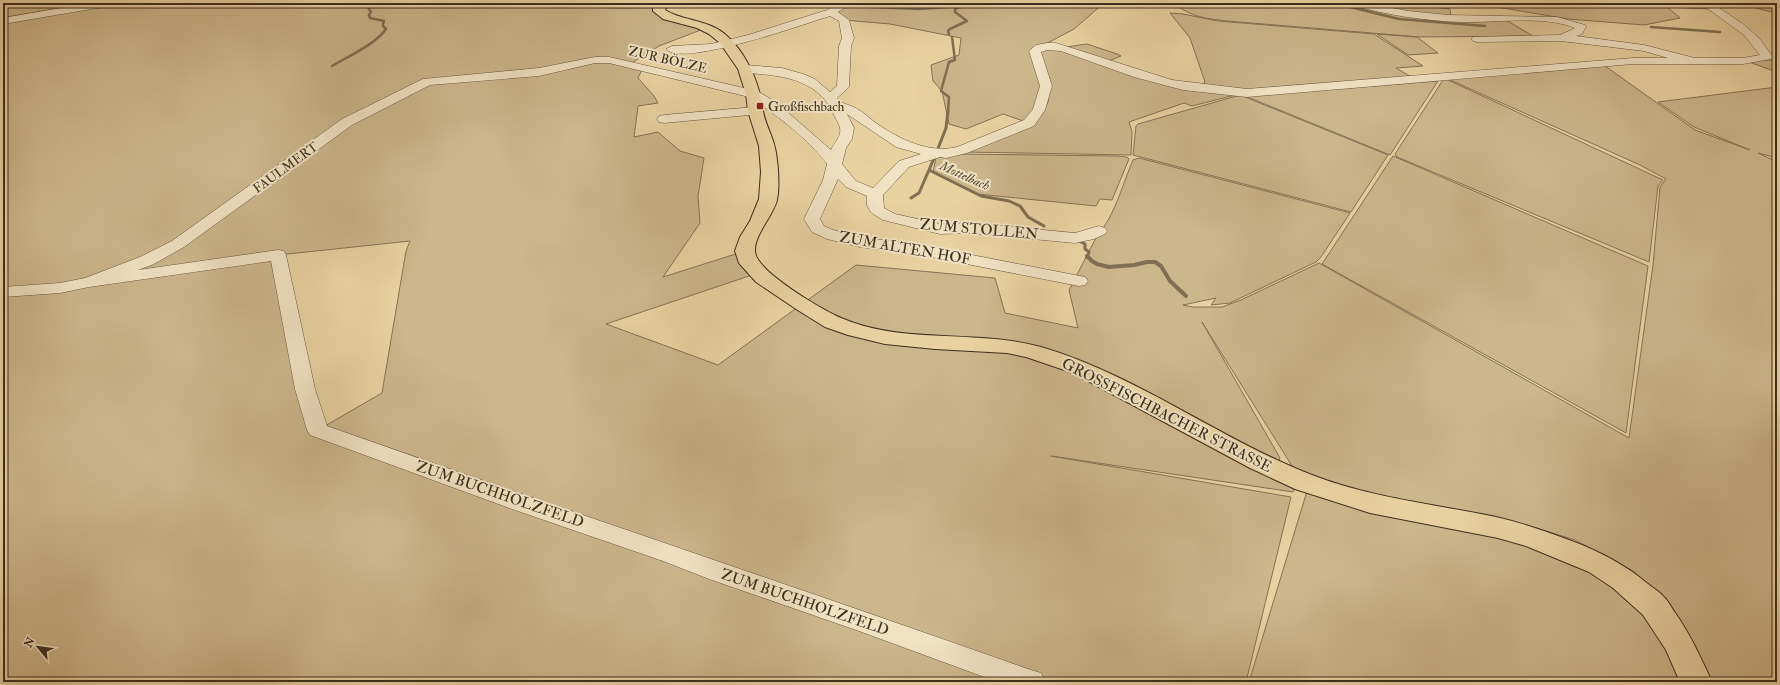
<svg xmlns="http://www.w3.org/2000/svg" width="1780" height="685" font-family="'IM FELL Double Pica',serif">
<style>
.green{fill:#ccb68c;stroke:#847255;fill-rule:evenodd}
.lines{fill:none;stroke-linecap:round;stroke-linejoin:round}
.stream-far2{stroke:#806f52;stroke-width:2.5}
.stream-far1{stroke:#806f52;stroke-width:3}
.stream{stroke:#806f52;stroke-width:4}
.minor-casing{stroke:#67573f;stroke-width:1}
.major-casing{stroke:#3c2e1e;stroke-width:2}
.minor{fill:#f1e2c3;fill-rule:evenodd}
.major{fill:#e9d2a2;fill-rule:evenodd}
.poi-dot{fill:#8f2418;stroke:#f1e2c3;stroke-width:1.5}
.labels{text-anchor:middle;stroke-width:4;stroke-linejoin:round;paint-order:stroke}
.far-street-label{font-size:13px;fill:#3c2e1e;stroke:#f1e2c3}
.far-poi-label{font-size:13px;fill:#3c2e1e;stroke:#f1e2c3;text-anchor:start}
.far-water-label{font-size:13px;font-style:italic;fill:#584934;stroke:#f1e2c3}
.street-label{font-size:15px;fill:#3c2e1e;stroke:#f1e2c3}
</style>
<rect width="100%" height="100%" fill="#e9d2a2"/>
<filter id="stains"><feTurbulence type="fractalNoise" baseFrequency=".005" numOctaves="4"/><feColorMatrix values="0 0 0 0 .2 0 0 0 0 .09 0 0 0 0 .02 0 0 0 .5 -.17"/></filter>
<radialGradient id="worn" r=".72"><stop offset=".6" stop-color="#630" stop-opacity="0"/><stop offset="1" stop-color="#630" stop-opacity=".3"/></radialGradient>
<path class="green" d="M3,3H571C601,10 630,8 660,7L659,11L706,28L659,46L630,64L643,67L638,78L654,96L658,103L638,106L634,137L658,132L680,151L704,158L698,196L700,223L663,277L745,251L758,273L606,324L718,365L856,265L995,278L1005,313L1078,328L1069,290L1099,232C1113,220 1125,178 1133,160L1139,158L1350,213L1321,257L1316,262L1230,303L1211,305L1216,298L1183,305L1193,307H1222L1241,300L1319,263L1629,438L1653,265L1660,187L1666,179L1640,165L1446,78L1605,66L1695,130L1750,150L1694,127L1658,102L1777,87V158L1758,153L1777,162V682H1712L1693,644L1635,572L1575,540L1523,524L1369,495L1304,474L1292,466L1202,322L1280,458L1278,464L1296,485L1293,492L1051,456L1291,497L1246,682H3ZM410,241L406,251L382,393L318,430L278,255Z
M819,3H1104L1074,29L1038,48L1046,86L1029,123L1003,114L966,129L949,124L942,91L933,81L931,65L959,55L961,38L890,24L844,20L837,14L839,6Z
M1175,3H1352L1378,10L1506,20L1533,36L1420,37L1227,21C1210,19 1188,17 1175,3Z
M1358,3H1422L1427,6L1450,9L1451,17L1423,15Z
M1473,3H1702L1710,9L1667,7L1680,18L1644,25L1568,19Z
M1737,3H1777V13H1775Z
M1170,13L1183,14L1218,21L1374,34L1423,66L1396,68L1413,78L1258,91L1202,85L1205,82L1190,38Z
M1377,34L1417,37L1438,53L1408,55Z
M1087,44L1117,54L1121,56L1106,62L1066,47Z
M1050,47L1114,68L1239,94L1192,106L1184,103L1129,122L1132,131L1131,155L965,152L1041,115L1048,102L1050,82L1039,51Z
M1761,60H1777V72L1746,61Z
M1446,79L1663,180L1658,186L1649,262L1397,157L1395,154L1443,80Z
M1438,81L1390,155L1245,96Z
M1240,95L1388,155L1351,212L1133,155L1136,126L1138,124Z
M957,154L1118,156L1127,157L1129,159L1112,200L1100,199L1096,206L977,194L933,172L936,157Z
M1393,156L1648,266L1626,433L1322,264Z
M1307,491L1465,528L1557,553L1603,577L1647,615L1672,658L1683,682H1249Z"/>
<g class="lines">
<path class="stream-far2" d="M365,3L371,12L369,15L370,18L384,21L383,24
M828,3L838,5
M1323,3L1346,6L1399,19L1485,26
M847,6L919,9L963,6
M1651,27L1720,32
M949,34L948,31L950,29L967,21L955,12V9L967,4L975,3
M332,66C347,57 376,44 386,29L383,26
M948,112L949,97L941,91L949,62L955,60L952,37"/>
<path class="stream-far1" d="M937,151L946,128L948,111
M934,158L929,170L981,196L1009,201L1020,206L1028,217L1044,226
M911,198L919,193L929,170
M1079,241L1085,244V249L1089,252L1087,257"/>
<path class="stream" d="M1087,256L1092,261L1097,264L1109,267L1134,265L1147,262H1155L1161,266L1170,281L1186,296"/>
<defs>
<path id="minor" d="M91,3H114L109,6L3,24V18Z
M840,3H852L838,12L849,20L854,38L851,46L849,87L837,98C843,105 852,105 859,110C865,113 870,119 876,123C899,139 929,154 957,147L1024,120L1033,109L1040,86L1029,51L1036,45L1047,43H1056L1172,80L1247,89L1633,58H1668L1644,51L1561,41L1477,42L1473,41L1471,39L1473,37L1560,35L1575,28C1543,15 1497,23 1463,22C1425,21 1388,15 1351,5L1350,3H1367L1408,11L1448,15L1557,17L1585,25L1586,27L1582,34L1576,36L1644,45L1695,58H1743L1760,55L1744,35L1700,3H1712L1743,24L1759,38L1773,57L1771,59L1743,64H1633L1247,97L1183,90L1134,77L1061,51L1047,50L1041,52L1052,86L1045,110L1034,126L967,153L946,158L940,157L909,167L883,195L884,208L895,214L940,224L970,223L1075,233L1099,226L1105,228L1107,231L1105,234L1094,239L1075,243L970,233L940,234L883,220L873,214L870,211L867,205V196L846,187L838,179L820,219L824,226L833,230L860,237L931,247L1085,277L1088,281L1085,285L1079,286L931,257L860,247L827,239L812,232L804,219L823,180L827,164C810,140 774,113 749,97L609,63H595L539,76L430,85L352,125L184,247L152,265L138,270L278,250L284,251L286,255L315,389L327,426C561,509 797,587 1031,670L1041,673L1045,682H998L859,631L709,579L663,561L512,509L310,435L307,430L295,389L271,261L89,287L60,293L3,297V287L60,283L85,278L140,257L172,241L342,119L423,79L539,68L595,57H609L757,91L776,102L831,150C834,143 842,136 840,128C839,123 835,118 833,113C817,78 779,75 745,73L741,72L739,69L741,66L745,65L782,68L803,74L815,79L830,92L837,86L839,46L842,38L839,21L830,16C807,23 681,68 666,49L672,46L711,44L748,35L827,10ZM847,114L896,147L921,154L899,161L873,188L856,181L842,164L846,148L852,139L854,128Z
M868,3H898C893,8 873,8 868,3Z
M755,107L760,108L761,111L760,114L664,123L659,122L657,119L659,116L664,115Z"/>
<path id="major" d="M655,3H668L665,10C685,22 710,19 728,37C743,51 754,72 759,91C761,97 761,104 763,111C765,123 771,133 774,144C778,158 780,186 777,200C773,216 754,235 755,251C755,271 823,310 841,318C904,345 976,329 1041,347C1137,375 1219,439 1312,475C1371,498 1434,504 1496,517C1526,524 1554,534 1582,545C1608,556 1626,566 1648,584C1653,588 1660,592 1664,597C1669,602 1672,609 1676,614C1691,636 1701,658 1712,682H1680L1666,650L1643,615L1613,588L1589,572L1526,546L1498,538L1370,513L1295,489L1250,468L1073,373L1026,357L1007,353L935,349L885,344L848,335L825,327L796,309L756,282L739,263L735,251L740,237L750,221L759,199L761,172L759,146L748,111L746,94L738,69L720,43L709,34L697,28L663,19L653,11V6Z"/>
</defs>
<use href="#minor" class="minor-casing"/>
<use href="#major" class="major-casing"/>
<use href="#minor" class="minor"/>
<use href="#major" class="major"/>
</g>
<rect class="poi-dot" x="756" y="102" width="8" height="8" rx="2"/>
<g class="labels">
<g class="far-street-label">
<text transform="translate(668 59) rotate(13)" y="5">ZUR BÖLZE</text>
<text transform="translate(285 167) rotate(-36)" y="5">FAULMERT</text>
</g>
<g class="far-poi-label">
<text x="768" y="111">Großfischbach</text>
</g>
<g class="far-water-label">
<text transform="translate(965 175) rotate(24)" y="5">Mottelbach</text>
</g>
<g class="street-label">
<text transform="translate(979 229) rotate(5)" y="5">ZUM STOLLEN</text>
<text transform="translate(905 248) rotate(10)" y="5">ZUM ALTEN HOF</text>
<text transform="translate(1167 415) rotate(27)" y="5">GROSSFISCHBACHER STRASSE</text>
<text transform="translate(500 494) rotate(19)" y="5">ZUM BUCHHOLZFELD</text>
<text transform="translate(805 602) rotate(19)" y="5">ZUM BUCHHOLZFELD</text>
</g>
</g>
<rect width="1780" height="685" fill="none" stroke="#e9d2a2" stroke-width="16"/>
<rect x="4" y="4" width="1772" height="677" fill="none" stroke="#3c2e1e" stroke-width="2"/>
<rect x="8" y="8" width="1764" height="669" fill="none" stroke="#3c2e1e"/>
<g transform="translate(38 647) rotate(299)" stroke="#f1e2c3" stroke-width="3" paint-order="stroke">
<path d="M0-3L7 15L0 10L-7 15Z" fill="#3c2e1e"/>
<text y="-6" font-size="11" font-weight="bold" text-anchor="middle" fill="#3c2e1e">N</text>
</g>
<rect width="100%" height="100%" filter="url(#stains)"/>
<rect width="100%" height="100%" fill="url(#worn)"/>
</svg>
